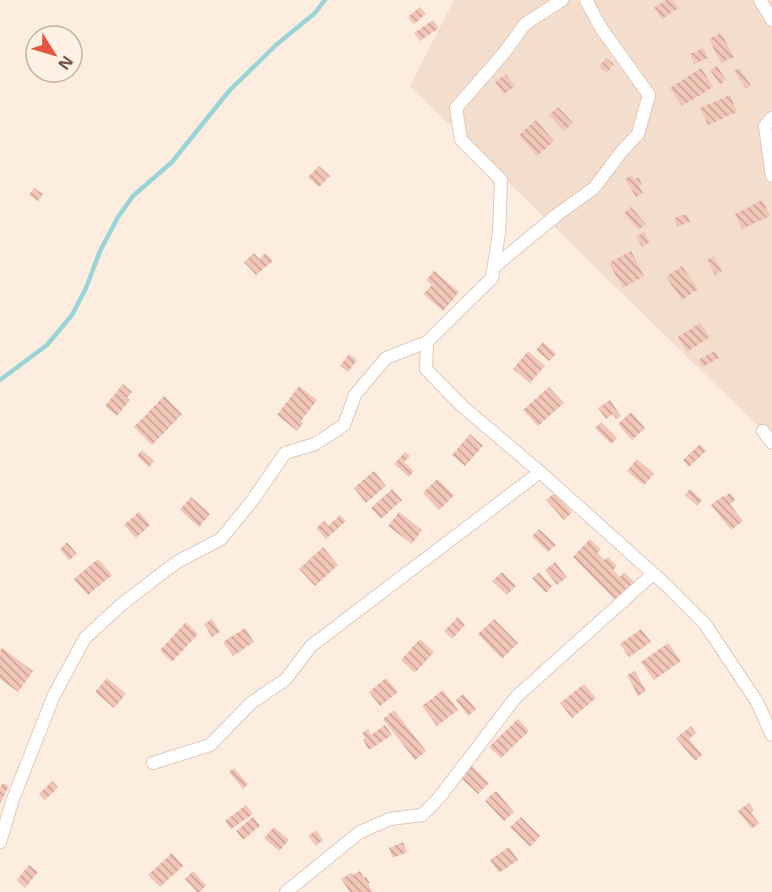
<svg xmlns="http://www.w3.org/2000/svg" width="772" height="892" font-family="'Open Sans',sans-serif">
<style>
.residential{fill:#f3ddcd}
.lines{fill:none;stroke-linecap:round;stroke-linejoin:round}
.stream{stroke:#9ad4d6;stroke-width:4.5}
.building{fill:url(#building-back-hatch)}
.minor-casing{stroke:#e1cabe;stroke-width:14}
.minor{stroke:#fff;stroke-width:12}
</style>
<defs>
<pattern id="building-back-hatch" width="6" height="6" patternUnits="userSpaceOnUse" patternTransform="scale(1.5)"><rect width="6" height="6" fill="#f1c6b6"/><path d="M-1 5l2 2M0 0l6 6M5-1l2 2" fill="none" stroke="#c8a396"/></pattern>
</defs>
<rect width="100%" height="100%" fill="#fceddf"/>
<path class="residential" d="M454,0H772V437L763,431L410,86Z"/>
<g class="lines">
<path class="stream" d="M0,380L47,345L72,315L86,288L100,251L118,217L133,196L172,162L229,91L276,45L315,13L325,0"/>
</g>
<path class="building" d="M666,0H673L679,8L662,19L654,8Z
M420,7L426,14L414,24L408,17Z
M433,20L439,28L420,41L414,33Z
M721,33L734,57L721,63L709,39Z
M703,48L708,58L694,64L690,54Z
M606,58L614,64L607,73L599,67Z
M717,66L726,80L720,85L710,70Z
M701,68L713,87L682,106L670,88Z
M739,68L751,85L746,89L734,71Z
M506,74L515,86L504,94L495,82Z
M730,95L737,112L708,125L700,108Z
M558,107L573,123L564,131L549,115Z
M536,120L554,141L537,156L519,135Z
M319,166L330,176L319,187L308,177Z
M632,175L635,179L638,177L642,184L639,186L643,193L636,197L625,179Z
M34,188L43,194L38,201L29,195Z
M762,200L770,216L742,229L735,214Z
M631,207L646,224L638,230L624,213Z
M687,214L690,222L677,227L674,218Z
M644,232L650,242L642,247L636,237Z
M631,251L644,276L623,288L609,263Z
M254,253L259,259L266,253L273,261L256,275L244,262Z
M714,256L722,271L715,275L707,260Z
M682,266L698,289L682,300L666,277Z
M434,271L459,292L443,311L423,294L432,285L426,280Z
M700,323L710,337L687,352L678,337Z
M543,342L556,354L549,361L536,350Z
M528,351L545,366L530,383L513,369Z
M715,351L719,358L702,367L698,360Z
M349,354L357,360L348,372L340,366Z
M123,384L132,392L127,398L130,400L117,416L105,406Z
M299,386L317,400L301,421L303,423L297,431L277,415Z
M549,387L564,403L538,426L523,410Z
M164,396L182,414L152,445L134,427Z
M610,400L621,416L616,419L613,414L606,419L598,408Z
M631,412L645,428L632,440L618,424Z
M601,422L617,438L611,444L595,428Z
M470,434L483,446L465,466L452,455Z
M700,444L706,451L689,467L683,460Z
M142,450L154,461L149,467L137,456Z
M405,452L410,456L404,462L414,471L409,477L394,464Z
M637,459L654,474L644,485L627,471Z
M374,471L386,486L366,503L354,488Z
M437,479L454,495L439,510L423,493Z
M392,489L402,500L381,519L371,508Z
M690,489L702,500L697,506L685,495Z
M555,493L572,512L564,520L546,500Z
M730,493L735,500L730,504L743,521L731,530L711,505L723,496L724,497Z
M191,497L210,514L199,527L180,510Z
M139,512L150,525L136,538L124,525Z
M399,512L422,530L412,544L388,526Z
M340,515L346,521L326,539L316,528L324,521L328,526Z
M539,529L556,545L548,552L532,536Z
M590,539L601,550L597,553L604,560L608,557L617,566L613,570L620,577L624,572L635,583L616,601L573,557Z
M67,542L77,554L69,560L60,549Z
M323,547L338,565L315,586L299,569Z
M98,559L112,575L88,595L74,579Z
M555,562L567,577L557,585L545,570Z
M502,572L516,586L507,595L492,581Z
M539,572L552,586L546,593L532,578Z
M458,617L465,625L452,639L444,631Z
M212,619L220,632L212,637L204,624Z
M494,619L518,643L502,659L478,634Z
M186,622L198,634L172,662L160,650Z
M245,628L254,642L233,656L223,642Z
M641,629L651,642L629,657L620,644Z
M420,639L434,652L415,673L401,660Z
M668,643L681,661L654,680L641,662Z
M2,648L33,671L18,692L0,679V651Z
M635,671L646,691L638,696L627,675Z
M107,678L126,694L114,708L95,692Z
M386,678L398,692L380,706L369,692Z
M584,684L596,698L572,718L560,703Z
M443,690L458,710L437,726L422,706Z
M463,694L476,709L468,716L456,700Z
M394,710L426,751L415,760L383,719Z
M518,719L529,731L501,758L489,747Z
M385,725L392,735L369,750L363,740L365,738L362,733L368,729L371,735Z
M691,726L696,733L689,739L702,755L695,761L676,738Z
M470,764L489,783L478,794L459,776Z
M234,768L248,784L243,789L229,772Z
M52,781L58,787L45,800L39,794Z
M3,783L9,786L0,803V788Z
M496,791L514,812L504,821L485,801Z
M749,803L754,810L751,813L759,823L752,829L738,811Z
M246,805L253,814L231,829L225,821Z
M253,817L260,826L243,840L236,831Z
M521,817L540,836L530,847L510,827Z
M274,827L289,840L279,851L264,838Z
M316,830L323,840L316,846L308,836Z
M403,842L407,852L393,858L389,848Z
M509,847L518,860L499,873L490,860Z
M172,853L183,866L160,887L148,875Z
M29,865L38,872L25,888L17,880Z
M193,871L206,885L200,892H197L185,879Z
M360,871L364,878L366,877L370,883L368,884L373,892H350L341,879L351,873L353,875Z"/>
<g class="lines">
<defs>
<path id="minor" d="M760,0L772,20
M772,118L765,126L772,176
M495,266L558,214L594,188L622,151L638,134L649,95L601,28L586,0
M427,342L426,369L462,406L540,472L666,585L705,624L757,702L772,735
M763,431L772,443
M153,763L210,745L251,703L286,679L311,646L540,472
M0,842L13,799L54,695L85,638L122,604L177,562L221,539L252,501L285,453L315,444L344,425L355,395L386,358L427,342L492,278L499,233L501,180L461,140L456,108L504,53L525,24L562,0
M286,892L360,832L390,819L422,815L438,799L516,697L653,574"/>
</defs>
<use href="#minor" class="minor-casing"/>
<use href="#minor" class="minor"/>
</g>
<g transform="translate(54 54) rotate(127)"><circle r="28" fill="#fff1e4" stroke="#c6b1a5" stroke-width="1.5"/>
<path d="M0-4.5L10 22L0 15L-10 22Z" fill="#e65443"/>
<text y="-9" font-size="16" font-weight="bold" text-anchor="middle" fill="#715147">N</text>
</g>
</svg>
